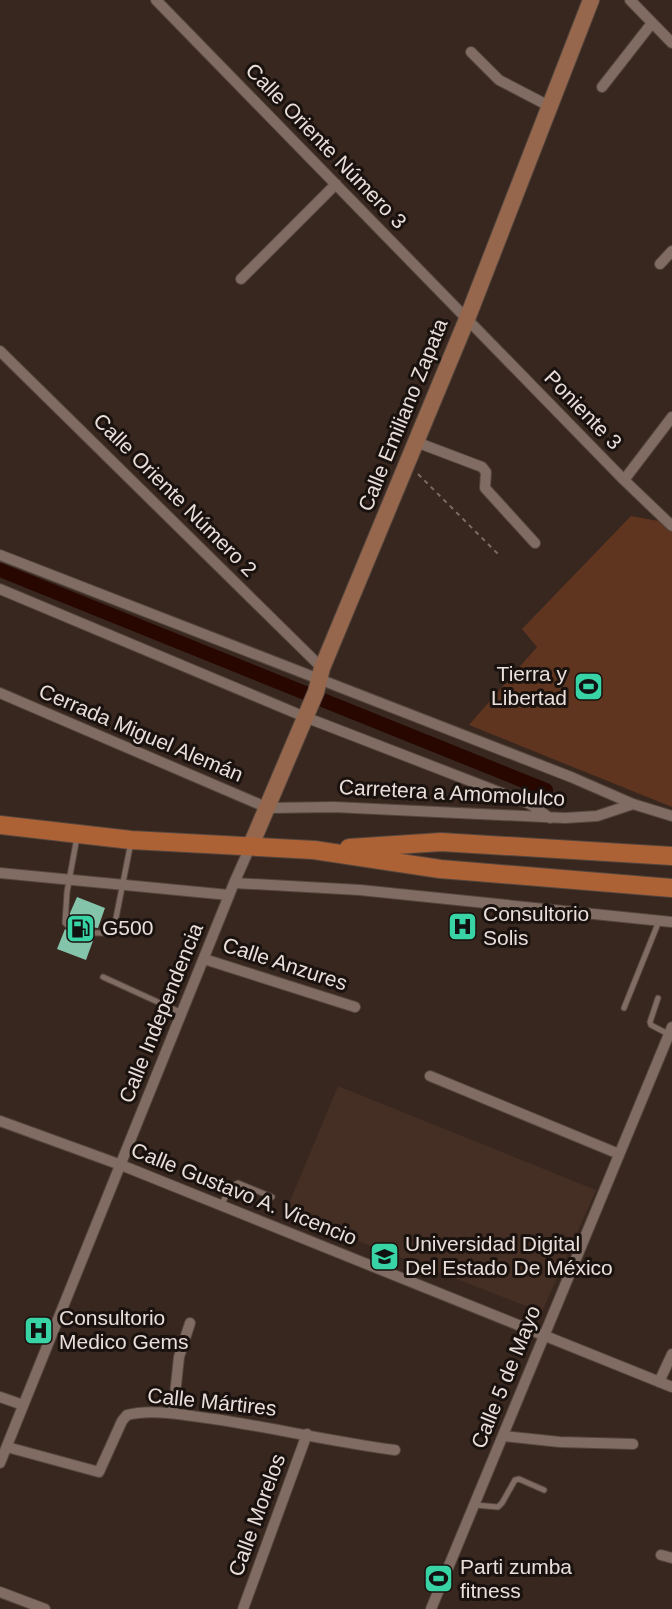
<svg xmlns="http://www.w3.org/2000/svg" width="672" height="1609" font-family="Helvetica,sans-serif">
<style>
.built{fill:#452e23}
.green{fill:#5f3520}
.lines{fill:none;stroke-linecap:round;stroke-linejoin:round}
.canal{stroke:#270700;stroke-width:14}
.building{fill:#84c4ab}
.lane-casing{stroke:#54463e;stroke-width:7}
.street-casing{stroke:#54463e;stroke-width:12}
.secondary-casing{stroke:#54463e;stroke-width:18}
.primary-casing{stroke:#54463e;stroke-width:20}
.path{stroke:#7a6b64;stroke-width:2;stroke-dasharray:4.5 4.5;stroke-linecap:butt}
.lane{stroke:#806c62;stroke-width:5}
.street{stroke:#806c62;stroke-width:10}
.secondary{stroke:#96674c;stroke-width:16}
.primary{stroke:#ad6236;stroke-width:18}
.labels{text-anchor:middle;stroke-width:6;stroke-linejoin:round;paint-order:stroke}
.street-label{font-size:21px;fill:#eaded9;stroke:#1a120e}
.poi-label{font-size:21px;fill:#eaded9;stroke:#1a120e;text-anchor:start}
</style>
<rect width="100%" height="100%" fill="#38271f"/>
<path class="built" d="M338,1086L596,1190L542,1312L285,1213Z"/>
<path class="green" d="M631,516L664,522L672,530V807L469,725L537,647L522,629Z"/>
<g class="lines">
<path class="canal" d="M0,570L546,790"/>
</g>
<path class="building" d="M77,897L105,908L98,928L81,926L70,921V913Z
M65,929L78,936L94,938L86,960L57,949Z"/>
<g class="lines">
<defs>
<path id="lane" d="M77,837L67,892L65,923C75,934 94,933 108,933L114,928L131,842
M103,977L182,1013
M658,998L650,1022L651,1025L670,1035
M624,1008L659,921
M221,1205L231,1187L238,1183L272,1197
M475,1505L498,1507L502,1503L515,1480L519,1479L544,1490"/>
<path id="street" d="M156,0L624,480L672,526
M630,0L672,43
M471,52L499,80L549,106
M602,87L652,23
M660,264L672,251
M241,279L336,184
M0,351L322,668
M416,442L482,467L486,472L485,488L535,543
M624,480L672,417
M0,555L571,777L633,804L672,816
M0,589L305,717L530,804L550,818
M0,693L268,808L334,807L565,818L597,816L633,804
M0,873L229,895
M234,883L360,890L672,922
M204,959L355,1007
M430,1076L619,1154
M0,1121L121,1165L672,1387
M659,1382L672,1354
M0,1397L23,1405
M173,1413L179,1357L190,1323
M504,1436L560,1442L633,1444
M7,1447L99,1472L122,1421L127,1415C153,1408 188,1416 214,1419C274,1428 334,1442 395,1450
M0,1463L234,883L251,845
M661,1555L672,1558
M0,1592L45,1609
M243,1609L307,1434
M431,1609L672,1027"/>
<path id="secondary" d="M251,845L316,692L322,668L467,319L591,0"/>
<path id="primary" d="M0,825L131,840L314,850L440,869L672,888
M349,848L441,842L672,856"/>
</defs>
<use href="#lane" class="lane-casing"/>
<use href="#street" class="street-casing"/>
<use href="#secondary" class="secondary-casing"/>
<use href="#primary" class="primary-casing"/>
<path class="path" d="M418,474L499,555"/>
<use href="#lane" class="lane"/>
<use href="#street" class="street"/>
<use href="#secondary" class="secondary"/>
<use href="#primary" class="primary"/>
</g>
<defs>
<symbol id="stadium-square" viewBox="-11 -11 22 22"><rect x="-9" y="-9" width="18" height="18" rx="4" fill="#38d4a6" stroke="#1a120e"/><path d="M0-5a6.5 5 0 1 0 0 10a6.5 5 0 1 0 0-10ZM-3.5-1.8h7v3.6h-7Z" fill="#111"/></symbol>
<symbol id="hospital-square" viewBox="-11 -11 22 22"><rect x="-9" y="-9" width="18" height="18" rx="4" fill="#38d4a6" stroke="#1a120e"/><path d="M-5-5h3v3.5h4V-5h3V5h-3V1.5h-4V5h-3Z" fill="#111"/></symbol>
<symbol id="fuel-square" viewBox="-11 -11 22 22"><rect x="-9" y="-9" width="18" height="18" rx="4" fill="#38d4a6" stroke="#1a120e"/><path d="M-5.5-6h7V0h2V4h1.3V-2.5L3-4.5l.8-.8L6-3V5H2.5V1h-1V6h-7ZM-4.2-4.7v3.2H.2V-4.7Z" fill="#111"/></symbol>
<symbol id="university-square" viewBox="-11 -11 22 22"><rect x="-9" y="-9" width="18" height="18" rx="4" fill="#38d4a6" stroke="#1a120e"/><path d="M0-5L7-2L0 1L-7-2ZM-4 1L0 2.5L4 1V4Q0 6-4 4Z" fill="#111"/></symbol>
</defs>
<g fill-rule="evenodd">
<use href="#stadium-square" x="572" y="670" width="33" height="33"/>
<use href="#hospital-square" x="446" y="910" width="33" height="33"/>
<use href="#fuel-square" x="64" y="912" width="33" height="33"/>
<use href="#university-square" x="368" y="1240" width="33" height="33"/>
<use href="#hospital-square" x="22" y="1314" width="33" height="33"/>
<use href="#stadium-square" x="422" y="1562" width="33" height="33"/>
</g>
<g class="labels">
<g class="street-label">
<text transform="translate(326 146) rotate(46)" y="7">Calle Oriente Número 3</text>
<text transform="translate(583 410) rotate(46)" y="7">Poniente 3</text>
<text transform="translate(403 415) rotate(-68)" y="7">Calle Emiliano Zapata</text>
<text transform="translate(175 495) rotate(45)" y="7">Calle Oriente Número 2</text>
<text transform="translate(141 733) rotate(23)" y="7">Cerrada Miguel Alemán</text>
<text transform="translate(452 793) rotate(3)" y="7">Carretera a Amomolulco</text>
<text transform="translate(285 964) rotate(18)" y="7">Calle Anzures</text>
<text transform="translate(161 1013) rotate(-68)" y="7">Calle Independencia</text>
<text transform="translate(244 1194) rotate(22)" y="7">Calle Gustavo A. Vicencio</text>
<text transform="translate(506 1377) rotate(-68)" y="7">Calle 5 de Mayo</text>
<text transform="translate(212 1402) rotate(6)" y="7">Calle Mártires</text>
<text transform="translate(257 1515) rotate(-70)" y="7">Calle Morelos</text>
</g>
<g class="poi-label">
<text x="567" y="681" text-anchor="end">Tierra y<tspan x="567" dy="24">Libertad</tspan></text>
<text x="483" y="921">Consultorio<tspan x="483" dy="24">Solis</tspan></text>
<text x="102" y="935">G500</text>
<text x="405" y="1251">Universidad Digital<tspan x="405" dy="24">Del Estado De México</tspan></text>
<text x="59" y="1325">Consultorio<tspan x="59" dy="24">Medico Gems</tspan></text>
<text x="460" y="1574">Parti zumba<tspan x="460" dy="24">fitness</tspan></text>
</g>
</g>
</svg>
